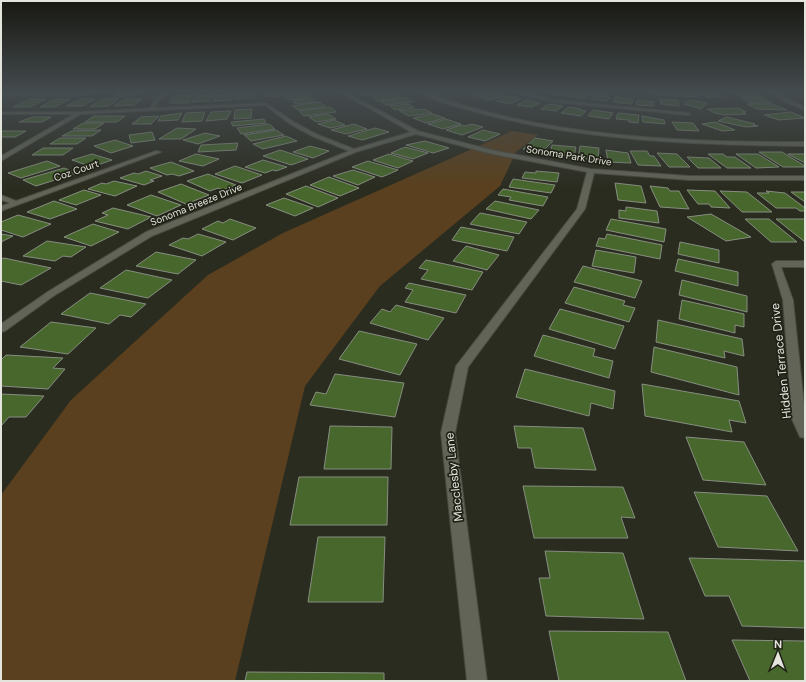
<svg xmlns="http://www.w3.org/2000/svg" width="806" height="682" font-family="'DM Sans',sans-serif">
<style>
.green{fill:#5a401e}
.building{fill:#47672c;stroke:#878e81}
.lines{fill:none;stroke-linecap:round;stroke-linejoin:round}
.service-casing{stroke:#494a40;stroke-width:2}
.minor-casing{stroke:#494a40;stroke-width:2}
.tertiary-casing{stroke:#494a40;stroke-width:2}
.service{fill:#626457;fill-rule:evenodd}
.minor{fill:#626457;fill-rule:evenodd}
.tertiary{fill:#626457;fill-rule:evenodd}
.labels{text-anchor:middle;stroke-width:3.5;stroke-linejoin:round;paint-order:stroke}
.far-street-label{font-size:10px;fill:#e3e4dc;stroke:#212217}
.street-label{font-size:12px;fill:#e3e4dc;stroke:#212217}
</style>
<rect width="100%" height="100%" fill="#2b2c20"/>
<path class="green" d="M512,131L538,135L516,152L500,186L380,286L305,386L235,681H1V495L71,400L208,275L283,233Z"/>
<path class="building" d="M121,92H143L132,96H115Z
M270,92H285L277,97L263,96Z
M300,92L312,95L291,100L281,96Z
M362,92H394L395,93L367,96Z
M549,92H570L563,96Z
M574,92L590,95L583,99L567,96Z
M652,92H671L672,95L653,94Z
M674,92H694L699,97L678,96Z
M698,92H714L722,97H705Z
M732,92H756L762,97L737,96Z
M255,93L254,98L236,99L237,94Z
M490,93L504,96L490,100L476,96Z
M395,94L401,98L377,101L373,96Z
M192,95L188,103H169L174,96Z
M197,95H208L207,96H213L209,101L191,102Z
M217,95H234L231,100L213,101Z
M595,95L610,97L607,101L591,99Z
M508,96L521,99L510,104L496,101Z
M615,97L633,99L632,104L613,102Z
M119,98L109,106L90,107L102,99Z
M312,98L318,102L296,104L293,102H296L294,100Z
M406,98L413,102L386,105L380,101Z
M742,98H763L772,103H750Z
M29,99H46L30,107H13Z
M55,99H70L55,107H40Z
M80,99H95L82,106H66Z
M125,99H142L134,105L114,106Z
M660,99L678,100L679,106L661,104Z
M526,100L540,103L532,107L517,105Z
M637,100L654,102V106L636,105Z
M689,100L707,103L701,109L684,104Z
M319,102L326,107L298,110L292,106Z
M409,104L414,108L395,110L390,106Z
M548,104L563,106L556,111L541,109Z
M747,104H772L787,110L757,109Z
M330,107L336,112L304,116L299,111Z
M569,107L581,109L580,110L586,111L581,116L561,113Z
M739,108L746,112H742L746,114L724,115L715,113L707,109Z
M252,109L251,118L234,119L235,110Z
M425,109L432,113L409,116L399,111Z
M593,110L613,113L609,119L588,116Z
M231,111L227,119L206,121L211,112Z
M205,112L202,121L182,122L186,113Z
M791,112L805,118L779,120L764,115Z
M182,113L178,120L158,121L161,116Z
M618,113L639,115L638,123L629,122V120L616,119Z
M328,114L336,119L316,122L309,117Z
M433,114L445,118L426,123L413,118Z
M94,116H125L117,122H85Z
M159,116L151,124H132L141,117Z
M642,116L664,120L665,124L643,122Z
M32,117H51L42,122H19Z
M727,117L755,124L753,125L758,126L746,127L718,121Z
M264,119L266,123L233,126L231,122Z
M446,119L461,124L443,129L428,124Z
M334,120L345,125L330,128L318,124Z
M672,122L693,123L699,131L677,130Z
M715,122L735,130L722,131L702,124Z
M83,123H104L95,129H73Z
M269,124L275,129L241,134L237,128Z
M354,124L367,129L346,134L331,130Z
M472,124L483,127L462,135L446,130L461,125L465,126Z
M177,128L196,129L181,139H159Z
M375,128L389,132L362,140L348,136Z
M101,130L92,136H62L72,131Z
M276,130L284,135L251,141L244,135Z
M483,130L500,134L485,141L468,137Z
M1,131H26L15,137H1Z
M152,132L155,140L131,143L129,135Z
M205,133L220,136L198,144L183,140Z
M286,136L297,141L263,149L253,144Z
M60,138H86L77,144H50Z
M535,138L553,141L542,152L523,149Z
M115,140L133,146L111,153L94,146Z
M425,141L449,148L433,153L406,145Z
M238,143L236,150L198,152L201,145Z
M552,145L576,147L574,157L550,154Z
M310,146L329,151L313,158L293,152Z
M580,146L599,148L598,160L578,158Z
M405,147L428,153L413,159L391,153Z
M43,148H73L63,155H32Z
M280,150L308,159L291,165L263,156Z
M606,150L628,153L631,163L608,162Z
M630,151H647L650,156H654L661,166L638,165Z
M759,152H782L805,166V167H783Z
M657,153L677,154L690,167H669Z
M92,154L112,160L92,167L72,160Z
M196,154L219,159L203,166L179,161Z
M389,154L413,161L398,168L373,160Z
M708,154H723L727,157H735L751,168H727Z
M736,154H758L779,167L756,168Z
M788,154H805V163Z
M687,157L709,158L721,168H698Z
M263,160L287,167L276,171L273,170L265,173L245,167Z
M47,161L60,166L21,178L8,173Z
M368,161L398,170L382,177L352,167Z
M171,162L194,171L179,176L172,174L167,175L150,168Z
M235,166L262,175L242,183L215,174Z
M64,168L77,173L36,186L23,180Z
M353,170L375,177L358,185L333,176Z
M146,171L162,176L150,180L154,181L144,185L120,178L134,173L138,174Z
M536,171L559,173L557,182L522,178L525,172L536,173Z
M208,174L236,185L223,190L218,188L210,191L187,181Z
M329,177L359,188L340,196L310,185Z
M513,179L555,185L551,193L509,187Z
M114,181L137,186L115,196L88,189L102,183L106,184Z
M615,183L641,186L646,203L618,200Z
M181,184L209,195L186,204L158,192Z
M306,186L338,198L318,207L286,194Z
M650,186L668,188L670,191H679L689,209L660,207Z
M503,189L548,197L543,206L509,200L511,197L498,195Z
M84,190L101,195L76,205L59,200Z
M687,190L715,191L730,208L711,207L709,204H698Z
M720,191L747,192L772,212H742Z
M766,191L785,193L805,208V211H800L796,208H776L757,193H769Z
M791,192H805V202Z
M151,195L181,205L157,216L127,205Z
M284,198L313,208L295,216L266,205Z
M54,201L77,209L50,219L27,212Z
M495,201L539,210L531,219L486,209Z
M626,207L657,211L659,223L619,218V210L626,211Z
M113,208L151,217L128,229L95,221L108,215L102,213Z
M480,213L527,222L519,234L470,224Z
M711,214L751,237L726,241L687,217Z
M18,215L51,224L23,237L1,230V222Z
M230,219L256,228L233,240L202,229L218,221L223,223Z
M611,219L666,229L664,242L606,230Z
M745,219H769L797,242H771Z
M776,219H805V242Z
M93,224L119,232L91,246L64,237Z
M461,227L514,237L507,251L452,240Z
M1,234L13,236L1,242Z
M198,234L226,242L202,256L169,245L183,238L188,239Z
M607,234L662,245L660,259L596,246L599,238L605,239Z
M47,241L86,247L71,257L63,256L55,261L23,256Z
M680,242L719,250V263L678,254Z
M466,246L499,255L487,270L453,261Z
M596,250L636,257L634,273L592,266Z
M156,252L196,260L178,274L136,266Z
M4,258L51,268L21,285L1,281V259Z
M678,259L738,272V286L675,271Z
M426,260L483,272L472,290L421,279L428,270L419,268Z
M583,266L642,281L635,298L574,282Z
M126,270L172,280L148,298L100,288Z
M682,280L747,296V312L679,295Z
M409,283L466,295L456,313L405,302L413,290L405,288Z
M574,287L625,301L623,305L635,308L629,322L565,303Z
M90,293L146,304L131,317L120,315L109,324L61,314Z
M682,300L744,314V327L735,325V333L679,319Z
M396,305L444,318L428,340L370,323L382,309L390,312Z
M560,309L624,326L615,349L549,329Z
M658,320L742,339L744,356L724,351L725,358L656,342Z
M51,322L96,328L68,354L20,347Z
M359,331L417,344L400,375L339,359Z
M543,335L595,349L593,356L613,361L609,378L534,356Z
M654,347L737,367L739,395L651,372Z
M6,355L63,358L53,368L65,369L48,389L1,386V360Z
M525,369L615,391L613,409L591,403L589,416L516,397Z
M335,374L404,383L395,417L310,405L316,392L326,394Z
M642,384L739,401L746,423L729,420L732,432L645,416Z
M1,394L44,396L26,417H9L1,426Z
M330,426L392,427L391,469H324Z
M514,426L583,428L596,470L535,468L531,448H518Z
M686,437L744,442L766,485L703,480Z
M299,477H388L387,525H290Z
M523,486L623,487L635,518L621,517L628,538H534Z
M694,492L767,496L798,551L718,547Z
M318,537H385L383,602H308Z
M545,551L623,553L644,619L546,616L539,578H550Z
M689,558L805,561V628L742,626L729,596H705Z
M549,631L668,632L686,681H559Z
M732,640L805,641V681H750Z
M247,672L384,673V681H245Z"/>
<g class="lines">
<defs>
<path id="service" d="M91,92H104L79,96H1V94H79Z"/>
<path id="minor" d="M163,92H168L159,100L155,108L266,103L294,122L316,134L354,149L411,132L340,92H345L418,131L492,150L591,169L690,176H805V180H690L594,173L585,209L468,367L455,433L487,681H467L441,433L456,366L577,209L587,172L492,154L416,134L356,152L152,236L55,295L5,331L1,332V324L49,291L146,232L349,151L312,136L290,124L265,105L81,114L1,161V156L74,114H1V112H80L150,108L155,98Z
M511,92H519L554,100L688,113L690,114L688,115L554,102Z
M771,92C779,92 796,103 805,107V110L785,102Z
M156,151L161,152L1,211V206L10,203L1,200V195L16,201Z
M776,261H805V267H781L793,300L805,414V438L800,437L792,419L783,300L772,264Z"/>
<path id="tertiary" d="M419,92H425C542,137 681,142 805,142V146C697,145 581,141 476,112C458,107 435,102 419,92Z"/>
</defs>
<use href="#service" class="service-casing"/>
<use href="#minor" class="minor-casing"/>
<use href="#tertiary" class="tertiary-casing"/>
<use href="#service" class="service"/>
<use href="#minor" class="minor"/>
<use href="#tertiary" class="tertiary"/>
</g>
<linearGradient id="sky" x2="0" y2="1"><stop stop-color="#181812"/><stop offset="0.49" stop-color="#444b4e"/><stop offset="1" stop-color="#444b4e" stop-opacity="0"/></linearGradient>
<rect width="806" height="188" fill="url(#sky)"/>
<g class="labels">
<g class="far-street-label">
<text transform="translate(569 155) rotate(9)" y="4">Sonoma Park Drive</text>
<text transform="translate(76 170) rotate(-19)" y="4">Coz Court</text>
<text transform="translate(196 204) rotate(-22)" y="4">Sonoma Breeze Drive</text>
</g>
<g class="street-label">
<text transform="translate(781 361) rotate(-96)" y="4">Hidden Terrace Drive</text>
<text transform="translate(454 477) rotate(-96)" y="4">Macclesby Lane</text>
</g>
</g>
<rect width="806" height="682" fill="none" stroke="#e3e4dc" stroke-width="4"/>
<g transform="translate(778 654) rotate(1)" stroke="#212217" stroke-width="3" paint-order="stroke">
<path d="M0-3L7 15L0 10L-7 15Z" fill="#e3e4dc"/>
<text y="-6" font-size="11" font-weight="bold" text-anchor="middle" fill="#e3e4dc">N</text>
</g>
</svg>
